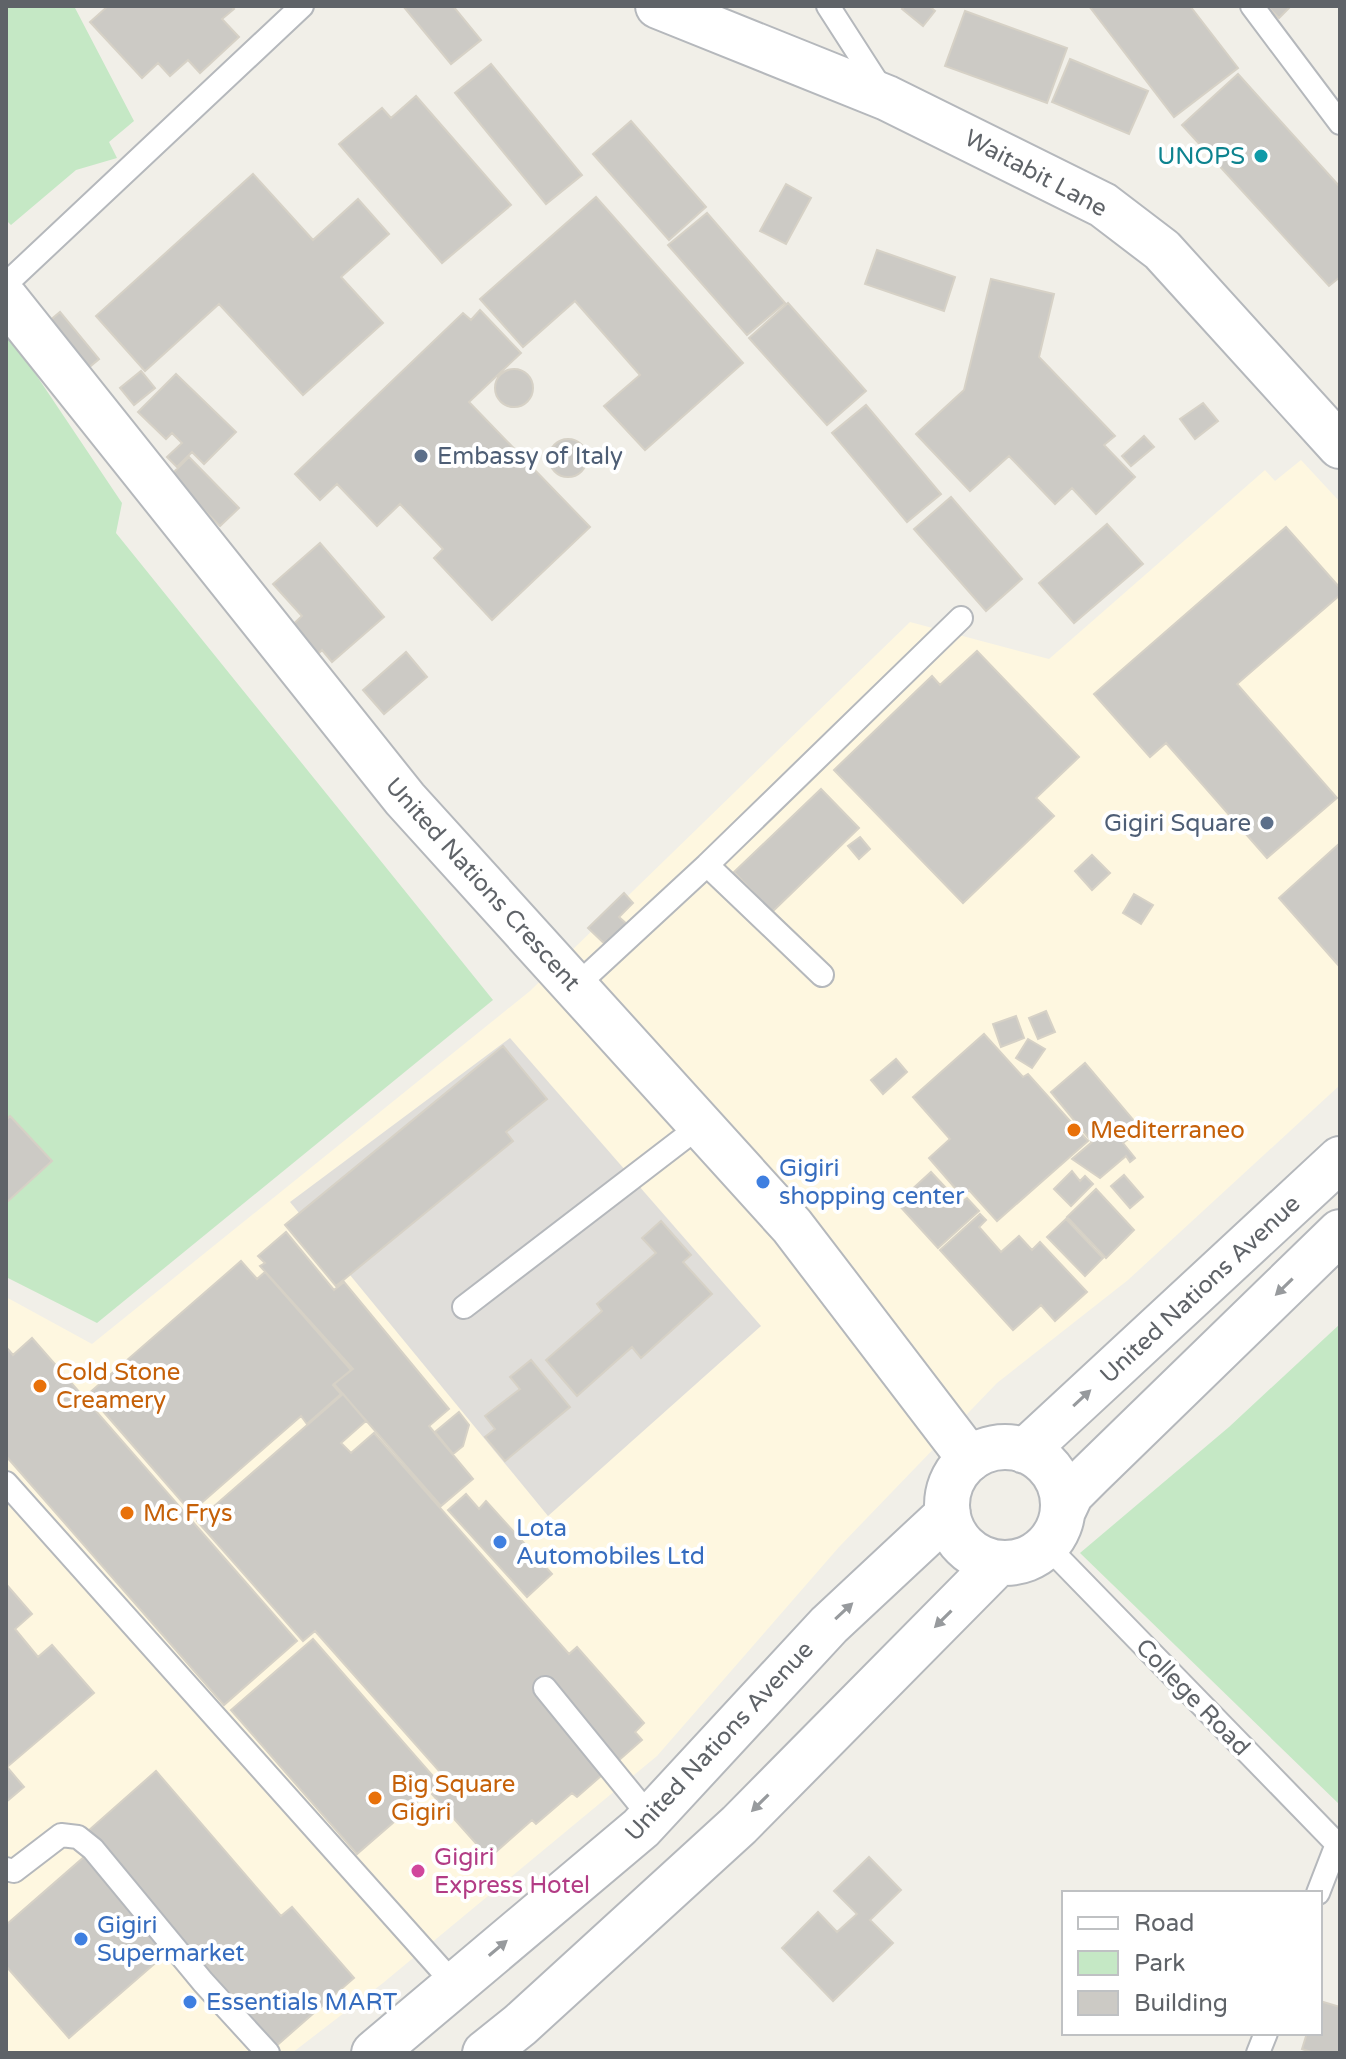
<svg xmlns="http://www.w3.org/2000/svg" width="1346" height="2059" font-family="'Varela Round',sans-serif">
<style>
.commercial{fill:#fef7e0}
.industrial{fill:#e0deda}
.green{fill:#c5e8c5}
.building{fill:#cccac5;stroke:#d6d1c6;stroke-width:2}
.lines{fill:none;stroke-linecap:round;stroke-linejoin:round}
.service-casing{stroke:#b5b8bc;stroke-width:26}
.minor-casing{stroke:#b5b8bc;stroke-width:48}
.tertiary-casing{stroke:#b5b8bc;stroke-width:48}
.service{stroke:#fff;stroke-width:22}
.minor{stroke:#fff;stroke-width:44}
.tertiary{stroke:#fff;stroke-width:44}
.oneway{fill:#979a9d}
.culture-dot{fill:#0f9aa8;stroke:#fff;stroke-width:3}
.service-dot{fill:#5c6f8a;stroke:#fff;stroke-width:3}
.food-dot{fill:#e8710a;stroke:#fff;stroke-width:3}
.shop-dot{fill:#3f7fe0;stroke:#fff;stroke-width:3}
.hotel-dot{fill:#d1479c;stroke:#fff;stroke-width:3}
.labels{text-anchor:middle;stroke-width:8;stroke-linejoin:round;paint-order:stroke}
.culture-label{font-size:24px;fill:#0d838f;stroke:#fff;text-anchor:end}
.street-label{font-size:24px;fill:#5f6368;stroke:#fff}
.service-label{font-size:24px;fill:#4e5e75;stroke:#fff;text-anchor:start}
.food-label{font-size:24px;fill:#c56008;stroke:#fff;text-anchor:start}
.shop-label{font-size:24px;fill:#366cbe;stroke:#fff;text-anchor:start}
.hotel-label{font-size:24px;fill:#b23c85;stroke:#fff;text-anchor:start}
</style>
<rect width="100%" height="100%" fill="#f1efe8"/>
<path class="commercial" d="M1301,460L1340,502V1085L1128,1280L997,1383L839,1547L657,1756L383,1983L292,2053H6V1297L92,1344L530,991L910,622L1049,659L1265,470L1275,481Z"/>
<path class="industrial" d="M510,1038L761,1326L548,1516L290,1202Z"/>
<path class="green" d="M6,6H74L134,121L109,142L117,158L76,170L11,225L6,220Z
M6,330L122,503L116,533L493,1000L97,1323L6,1277Z
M1340,1324V1805L1080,1553L1229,1427Z"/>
<path class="building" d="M108,6H231L234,9L222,19L239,37L200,73L188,60L170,76L158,63L142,78L90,22Z
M403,6H453L481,40L451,64Z
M905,6H929L935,11L923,26L902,9Z
M1089,6H1190L1238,68L1174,117Z
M1267,6H1291L1279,18Z
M965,11L1067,48L1047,103L945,66Z
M1070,59L1148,91L1129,134L1052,102Z
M491,64L582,175L546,204L455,93Z
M1238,74L1340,187V277L1329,286L1182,125Z
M416,96L511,205L442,263L339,144L382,108L391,118Z
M631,121L706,207L669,240L593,154Z
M253,174L313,240L358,199L389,234L341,277L383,323L303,395L219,304L145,371L96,316Z
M786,184L811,198L786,244L760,231Z
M596,197L743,363L645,450L604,406L640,375L575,301L523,347L480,299Z
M707,213L785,303L747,335L668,245Z
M877,250L955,277L944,311L865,284Z
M991,279L1054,294L1039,357L1115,436L1104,445L1135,477L1096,514L1072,488L1055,504L1009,456L970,491L916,434L964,390Z
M788,303L866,391L827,425L749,338Z
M480,310L521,353L469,402L590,527L492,620L434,558L443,549L400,504L377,526L337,484L320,500L295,474L463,313L471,320Z
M60,312L99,359L80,375L41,328Z
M495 388a19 19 0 1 1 38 0a19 19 0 1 1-38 0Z
M141,371L155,388L134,405L120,388Z
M176,374L236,432L204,464L192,452L177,467L167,457L182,443L172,433L166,439L138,412Z
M1203,403L1218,421L1195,439L1180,419Z
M866,405L941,494L907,522L832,433Z
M1144,436L1154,447L1131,466L1122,456Z
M549 458a19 19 0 1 1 38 0a19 19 0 1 1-38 0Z
M189,457L239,508L220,526L170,476Z
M951,497L1022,579L986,611L914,529Z
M1107,524L1143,564L1074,623L1039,583Z
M1286,527L1340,588V595L1237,684L1337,798L1267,858L1166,743L1150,757L1094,694Z
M320,543L384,617L332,662L322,650L313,659L288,629L302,616L273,584Z
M977,651L1079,757L1036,798L1054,816L963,903L834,770L932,676L940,685Z
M406,652L427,677L384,714L363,690Z
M821,789L859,828L772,912L734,872Z
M860,837L870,849L859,859L848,846Z
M1340,843V965L1339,966L1279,898Z
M1092,855L1110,873L1092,890L1075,871Z
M624,893L633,903L619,917L628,925L607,946L588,928Z
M1134,894L1153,905L1141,924L1123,913Z
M1046,1011L1055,1032L1038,1039L1029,1018Z
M1016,1016L1024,1038L1001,1047L993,1024Z
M984,1034L1023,1077L1028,1074L1088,1141L997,1221L969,1190L962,1196L929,1158L950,1139L913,1097Z
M1028,1039L1045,1049L1032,1068L1016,1058Z
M503,1046L547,1099L506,1132L513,1141L336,1286L285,1225Z
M896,1059L907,1072L883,1094L871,1080Z
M1085,1063L1141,1129L1123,1143L1135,1158L1130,1162L1126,1156L1100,1178L1072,1159L1092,1142L1051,1092Z
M10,1116L52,1161L6,1203V1120Z
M1072,1171L1080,1181L1085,1176L1093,1184L1071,1206L1054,1189Z
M931,1172L960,1203L967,1198L979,1211L938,1248L897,1203Z
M1124,1175L1143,1197L1130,1208L1111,1186Z
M1096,1189L1134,1230L1106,1258L1067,1217Z
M980,1214L986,1220L979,1227L1001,1252L1019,1236L1032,1250L1040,1242L1087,1292L1055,1321L1041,1305L1013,1330L940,1250Z
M1066,1219L1103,1258L1085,1276L1047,1237Z
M661,1221L691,1255L683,1262L712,1294L641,1358L632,1347L577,1396L546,1360L602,1311L597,1304L656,1253L642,1238Z
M286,1232L334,1290L344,1282L449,1409L429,1426L473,1479L441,1506L334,1384L353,1369L260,1266L265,1263L258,1256Z
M241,1261L257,1279L265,1272L351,1370L333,1385L341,1394L307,1424L301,1416L191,1512L88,1394Z
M32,1338L297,1641L224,1705L6,1456V1347L13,1355Z
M531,1360L570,1407L505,1461L485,1437L495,1429L485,1416L520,1389L510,1377Z
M343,1394L366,1421L341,1443L351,1453L374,1433L569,1654L577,1647L644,1723L635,1732L642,1740L577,1797L572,1793L536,1824L532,1820L489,1858L432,1794L448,1781L315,1631L303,1641L197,1521Z
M459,1412L469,1425L463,1446L453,1454L435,1432Z
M466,1494L479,1509L486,1501L552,1574L527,1597L448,1510Z
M6,1584L32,1614L15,1629L38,1657L52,1645L94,1693L7,1767L24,1787L6,1802Z
M313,1639L439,1783L357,1854L231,1710Z
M156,1771L281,1916L292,1907L354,1978L275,2047L88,1831Z
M84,1857L167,1953L69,2038L6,1966V1925Z
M869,1857L901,1890L870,1920L893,1943L833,2001L782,1948L818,1912L837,1932L857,1914L834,1891Z
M1320,2001L1340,2007V2053H1314L1302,2049L1307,2033H1320Z"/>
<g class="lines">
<defs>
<path id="service" d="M828,6L882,90
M1252,6L1340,123
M6,284L302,6
M707,865L822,975
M575,987L707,865L961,618
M464,1307L701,1125
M6,1483L455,1985
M1047,1546L1340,1847
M545,1688L651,1818
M6,1869L14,1871L61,1835L78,1837L93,1849L203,1982L268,2053
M1318,1893L1337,1844
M1258,2053L1266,2033"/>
<path id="minor" d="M658,6L887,98L1103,205L1162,250L1340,446
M6,299L405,799L792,1226L970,1459"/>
<path id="tertiary" d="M947 1505a58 58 0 1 1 116 0a58 58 0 1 1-116 0Z
M1025,1451L1340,1159
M1063,1511L1071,1494L1090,1475L1340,1232
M374,2053L641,1828L829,1625L948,1514
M485,2053L520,2025L739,1825L998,1563"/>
</defs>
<use href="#service" class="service-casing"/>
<use href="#minor" class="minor-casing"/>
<use href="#tertiary" class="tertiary-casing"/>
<use href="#service" class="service"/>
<use href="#minor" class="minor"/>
<use href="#tertiary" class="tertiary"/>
</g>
<defs><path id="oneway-solid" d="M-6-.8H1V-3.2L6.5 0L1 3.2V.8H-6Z" transform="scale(2)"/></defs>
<g class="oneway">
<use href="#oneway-solid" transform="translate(1284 1287) rotate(136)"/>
<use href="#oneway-solid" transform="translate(1082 1398) rotate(-43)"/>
<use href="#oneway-solid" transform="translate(844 1611) rotate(-43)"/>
<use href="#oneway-solid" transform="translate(943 1619) rotate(135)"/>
<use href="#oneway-solid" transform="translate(760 1803) rotate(135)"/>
<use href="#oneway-solid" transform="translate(498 1948) rotate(-40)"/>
</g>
<circle class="culture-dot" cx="1261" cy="156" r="8"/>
<g class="service-dot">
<circle cx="421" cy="456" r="8"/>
<circle cx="1267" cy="823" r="8"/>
</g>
<g class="food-dot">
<circle cx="1074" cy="1130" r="8"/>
<circle cx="40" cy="1386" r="8"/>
<circle cx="127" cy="1513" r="8"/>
<circle cx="375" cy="1798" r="8"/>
</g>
<g class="shop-dot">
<circle cx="763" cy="1182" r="8"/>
<circle cx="500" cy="1542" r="8"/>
<circle cx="81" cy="1939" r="8"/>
<circle cx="190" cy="2002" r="8"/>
</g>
<circle class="hotel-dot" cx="418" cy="1871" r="8"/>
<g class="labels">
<g class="culture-label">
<text x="1245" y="164">UNOPS</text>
</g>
<g class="street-label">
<text transform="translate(1036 173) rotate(28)" y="8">Waitabit Lane</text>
<text transform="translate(483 884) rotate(48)" y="8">United Nations Crescent</text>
<text transform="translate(1200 1289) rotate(-43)" y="8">United Nations Avenue</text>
<text transform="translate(1193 1697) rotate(46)" y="8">College Road</text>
<text transform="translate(719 1741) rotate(-47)" y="8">United Nations Avenue</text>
</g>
<g class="service-label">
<text x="437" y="464">Embassy of Italy</text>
<text x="1251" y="831" text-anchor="end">Gigiri Square</text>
</g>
<g class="food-label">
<text x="1090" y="1138">Mediterraneo</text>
<text x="56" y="1380">Cold Stone<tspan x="56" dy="28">Creamery</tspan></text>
<text x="143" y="1521">Mc Frys</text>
<text x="391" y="1792">Big Square<tspan x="391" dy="28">Gigiri</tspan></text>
</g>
<g class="shop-label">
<text x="779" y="1176">Gigiri<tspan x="779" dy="28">shopping center</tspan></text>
<text x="516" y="1536">Lota<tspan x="516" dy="28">Automobiles Ltd</tspan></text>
<text x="97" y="1933">Gigiri<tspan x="97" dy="28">Supermarket</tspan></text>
<text x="206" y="2010">Essentials MART</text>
</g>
<g class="hotel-label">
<text x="434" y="1865">Gigiri<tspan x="434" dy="28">Express Hotel</tspan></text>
</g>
</g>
<rect width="1346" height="2059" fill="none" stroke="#5f6368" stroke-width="16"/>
<rect x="1062" y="1891" width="260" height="144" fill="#ffffff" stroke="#bfc1c3" stroke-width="2"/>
<rect x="1078" y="1917" width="40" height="12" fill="#ffffff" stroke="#bfc1c3" stroke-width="2"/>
<text x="1134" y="1931" font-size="24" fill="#5f6368">Road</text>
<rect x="1078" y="1951" width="40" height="24" fill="#c5e8c5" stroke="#bfc1c3" stroke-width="2"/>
<text x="1134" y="1971" font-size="24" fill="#5f6368">Park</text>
<rect x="1078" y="1991" width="40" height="24" fill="#cccac5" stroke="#bfc1c3" stroke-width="2"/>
<text x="1134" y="2011" font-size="24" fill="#5f6368">Building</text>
</svg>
